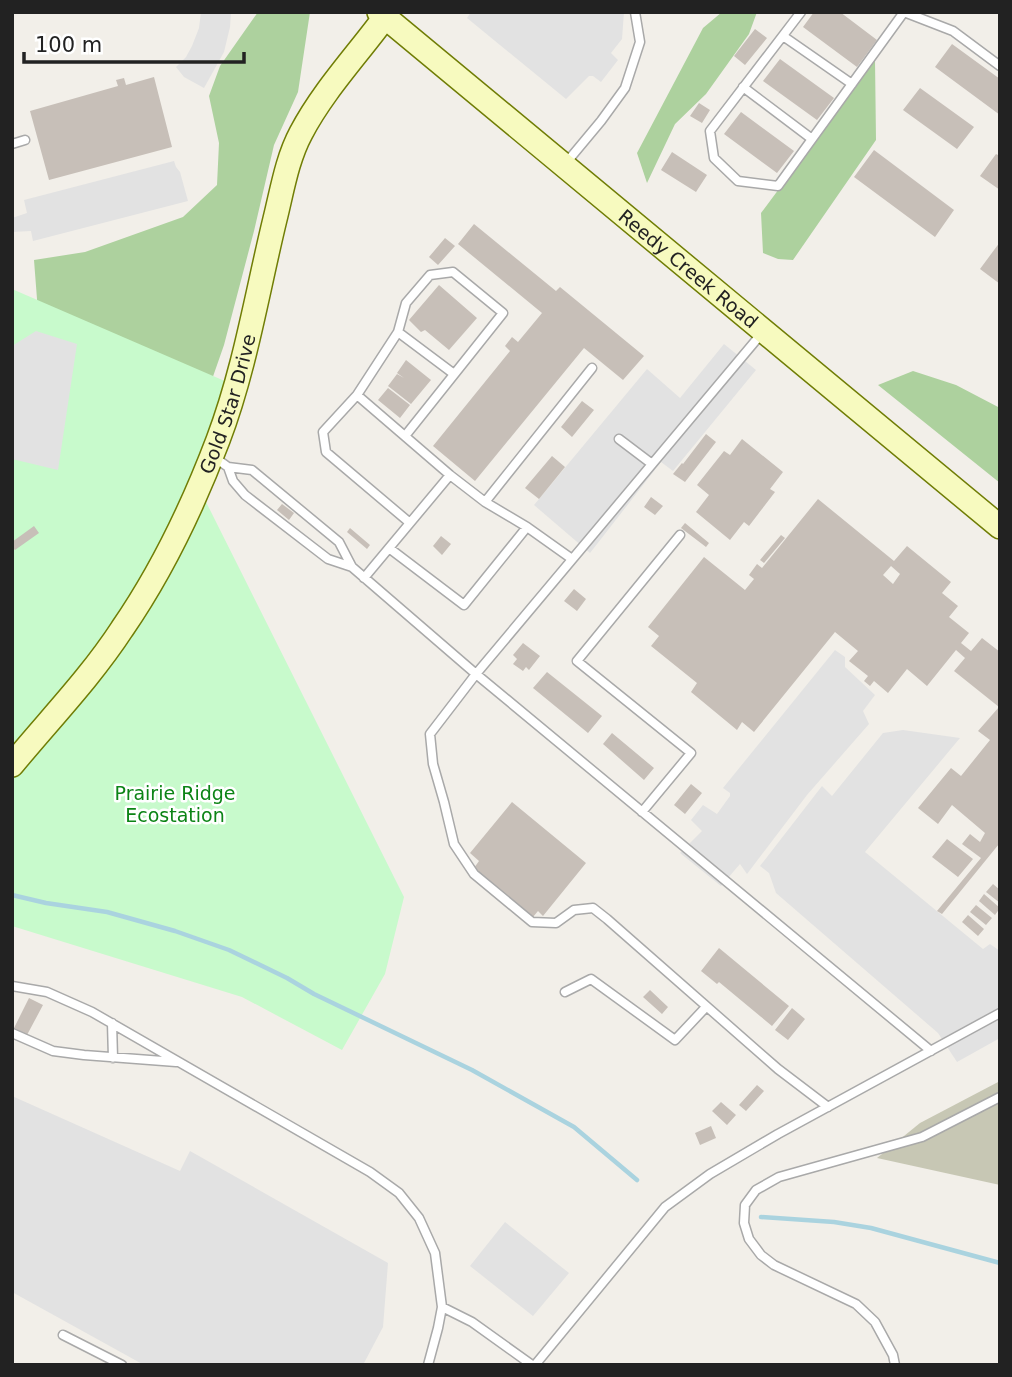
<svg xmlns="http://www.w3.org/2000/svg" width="1012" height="1377" font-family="'DejaVu Sans',sans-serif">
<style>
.construction{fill:#c7c7b4}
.forest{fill:#add19e}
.park{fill:#c8facc}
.parking{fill:#e2e2e2}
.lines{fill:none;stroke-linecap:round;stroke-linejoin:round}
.stream{stroke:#aad3df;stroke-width:4.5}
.building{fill:#c7bfb8;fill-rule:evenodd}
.lane-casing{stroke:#a9a9a9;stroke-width:11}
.secondary-casing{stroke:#707d05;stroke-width:26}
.lane{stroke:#fff;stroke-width:8}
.secondary{stroke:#f7fabf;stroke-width:23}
.labels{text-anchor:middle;stroke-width:5;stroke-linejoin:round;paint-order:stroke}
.street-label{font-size:19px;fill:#222;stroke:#fff}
.park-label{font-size:19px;fill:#0c8416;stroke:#fff}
</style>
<rect width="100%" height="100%" fill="#f2efe9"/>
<path class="construction" d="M1000,1081V1185L877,1158L920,1123Z"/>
<path class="forest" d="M258,12H310L298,92L274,145L254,231L224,345L202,408L38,312L34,260L85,252L183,217L217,185L219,143L209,96L220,66Z
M722,12H757L749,34L706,94L675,124L647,183L637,153L703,28Z
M875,60L876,140L793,260L778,259L763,253L761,213Z
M913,371L956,385L1000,408V483L878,385Z"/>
<path class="park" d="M12,289L227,382L195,480L404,897L385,974L342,1050L242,997L12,926Z"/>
<path class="parking" d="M201,12H231L230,27L224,52L204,88L184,77L176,67L186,57L192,46L199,28Z
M471,12H624L622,39L611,53L618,60L601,82L593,76H589L566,99L467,18Z
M174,161L176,167L180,172L188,201L33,241L31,231L12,232V218L27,213L24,200Z
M36,331L77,344L58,470L12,459V346Z
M724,344L756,370L673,471L661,462L590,553L534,505L647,369L680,398Z
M835,650L845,657V667L875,695L863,711L869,724L807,795L747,874L740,864L721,886L680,853L702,831L691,820L703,805L717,814L730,796V793L723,788Z
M903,730L960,738L865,852L983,949L990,944L1000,951V1038L957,1062L938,1033L776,893L769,873L760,866L822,786L832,796L883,733Z
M12,1096L180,1171L190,1151L388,1263L383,1327L363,1365H144L12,1292Z
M505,1222L569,1273L533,1316L470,1266Z"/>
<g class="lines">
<path class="stream" d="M12,895L46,903L107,912L175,931L229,950L287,978L314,994L472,1070L574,1127L637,1180
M761,1217L834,1222L871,1228L1000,1263"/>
</g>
<path class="building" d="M814,12H840L877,40L857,67L803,27Z
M755,29L767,38L745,65L734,56Z
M952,44L1000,79V115L935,67Z
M780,59L834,98L817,120L763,81Z
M154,77L172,147L49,180L30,111L118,86L116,80L124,78L126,85Z
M920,88L974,127L957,149L903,110Z
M699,103L710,110L702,123L690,116Z
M741,112L794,151L777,173L724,134Z
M874,150L954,210L935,237L854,177Z
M672,152L707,175L696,192L661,170Z
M996,154L1000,156V190L980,176Z
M474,224L556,291L560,287L644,356L623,380L584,348L475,481L433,446L510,351L505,346L512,337L518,342L542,313L458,244Z
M445,238L455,246L438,265L429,257Z
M1000,242V284L980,269Z
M439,285L477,318L449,350L425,330L421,332L409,320Z
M406,360L431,380L411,404L388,386L397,374L404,378L397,373Z
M388,388L410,405L400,418L378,400Z
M582,401L594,410L572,437L561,427Z
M706,434L716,442L685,482L673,474L682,463L683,464Z
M742,439L783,472L770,489L775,492L749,526L744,522L730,540L696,512L709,495L697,485L724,451L730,455Z
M552,456L565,467L539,499L525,488Z
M651,497L663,506L655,515L644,507Z
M818,499L894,561L907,546L951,582L942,593L958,606L949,617L969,633L961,643L971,651L982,638L1000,652V845L999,844L942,914L937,911L981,858L962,844L970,834L980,842L985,833L952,805L938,824L918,808L951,768L961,776L990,740L978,731L999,707L954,671L965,658L956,650L927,686L907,669L888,693L874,681L870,686L864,681L868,676L849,661L858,651L835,632L754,732L742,722L737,730L691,692L697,683L651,646L659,636L648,627L704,557L745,590L754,579L749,575L757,564L762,568ZM891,566L900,574L893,584L883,575Z
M282,504L294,513L289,520L277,510Z
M685,523L709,543L706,547L681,528Z
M34,526L39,533L15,550L12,547V542Z
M350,528L370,545L367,549L347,532Z
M781,535L785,538L764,563L760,560Z
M441,536L451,544L442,555L433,546Z
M574,589L586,599L577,611L564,601Z
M523,643L540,656L529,670L526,667L523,671L513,664L517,659L513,655Z
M547,672L602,716L588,733L533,688Z
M612,733L654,768L644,780L603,744Z
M691,784L702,793L685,814L674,805Z
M512,802L586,863L543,916L538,911L533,917L474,868L479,861L470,853Z
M947,839L973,859L958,877L932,857Z
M993,884L1000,890V903L986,892Z
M984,894L1000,908L995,915L979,901Z
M976,905L992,918L986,925L970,912Z
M968,915L984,929L978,936L962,922Z
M719,948L789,1006L772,1026L719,982L717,984L701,971Z
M650,990L668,1007L662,1014L643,997Z
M29,998L43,1005L27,1035L14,1028Z
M792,1008L805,1019L788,1040L775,1030Z
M757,1085L764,1091L746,1111L739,1105Z
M721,1102L736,1115L727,1125L712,1111Z
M711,1126L716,1138L700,1145L695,1133Z"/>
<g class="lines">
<defs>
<path id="lane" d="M801,12L710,131L714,158L738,181L778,186L904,12
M904,12L953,31L1000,66
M783,36L852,84
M743,87L812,139
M12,144L25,140
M566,163L601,121L625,88L640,42L635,12
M398,332L454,374
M762,333L476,674L430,734L433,764L444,802L454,844L474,874L532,922L556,923L574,910L593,908L607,919L778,1069L828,1107
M357,395L450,475L485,502L527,527L572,559
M405,436L503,313L453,272L430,275L406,303L398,332L357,395L323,432L326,452L410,523
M619,439L652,464
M214,457L228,467L252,470L339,542L352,567
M228,467L233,481L245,495L328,559L352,567L476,674L931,1051
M485,502L592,368
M389,548L464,605L527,527
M364,578L450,475
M642,812L691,753L577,661L680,535
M12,986L47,992L92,1012L370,1172L399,1193L419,1218L435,1253L442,1307L438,1328L428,1365
M565,992L591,979L675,1040L706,1007
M112,1023L113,1058
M12,1033L53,1051L84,1055L176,1062
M442,1307L472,1322L532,1365
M63,1335L122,1365
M535,1365L665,1207L710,1174L778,1134L1000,1013
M895,1365L893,1355L875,1322L856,1304L774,1265L761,1255L749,1239L744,1223L745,1205L756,1190L779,1177L922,1137L1000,1097"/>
<g id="secondary">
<path id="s1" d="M379,12L1000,527"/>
<path id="s2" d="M12,765C49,720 90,678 122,629C162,571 193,506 218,440C245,369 257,293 275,219C282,191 287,159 301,133C323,91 357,55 385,17"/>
</g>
</defs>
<use href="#lane" class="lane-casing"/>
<use href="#secondary" class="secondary-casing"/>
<use href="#lane" class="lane"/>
<use href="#secondary" class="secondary"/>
</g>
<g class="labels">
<g class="street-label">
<text dy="7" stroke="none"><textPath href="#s1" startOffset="402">Reedy Creek Road</textPath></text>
<text dy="7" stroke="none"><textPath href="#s2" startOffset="425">Gold Star Drive</textPath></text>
</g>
<g class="park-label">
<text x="175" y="800">Prairie Ridge<tspan x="175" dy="22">Ecostation</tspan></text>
</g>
</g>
<rect width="1012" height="1377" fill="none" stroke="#222222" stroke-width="28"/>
<path d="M24 52v10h220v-10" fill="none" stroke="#222222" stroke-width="3.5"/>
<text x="35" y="52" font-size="21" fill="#222222" stroke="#ffffff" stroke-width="5" paint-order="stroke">100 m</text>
</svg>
